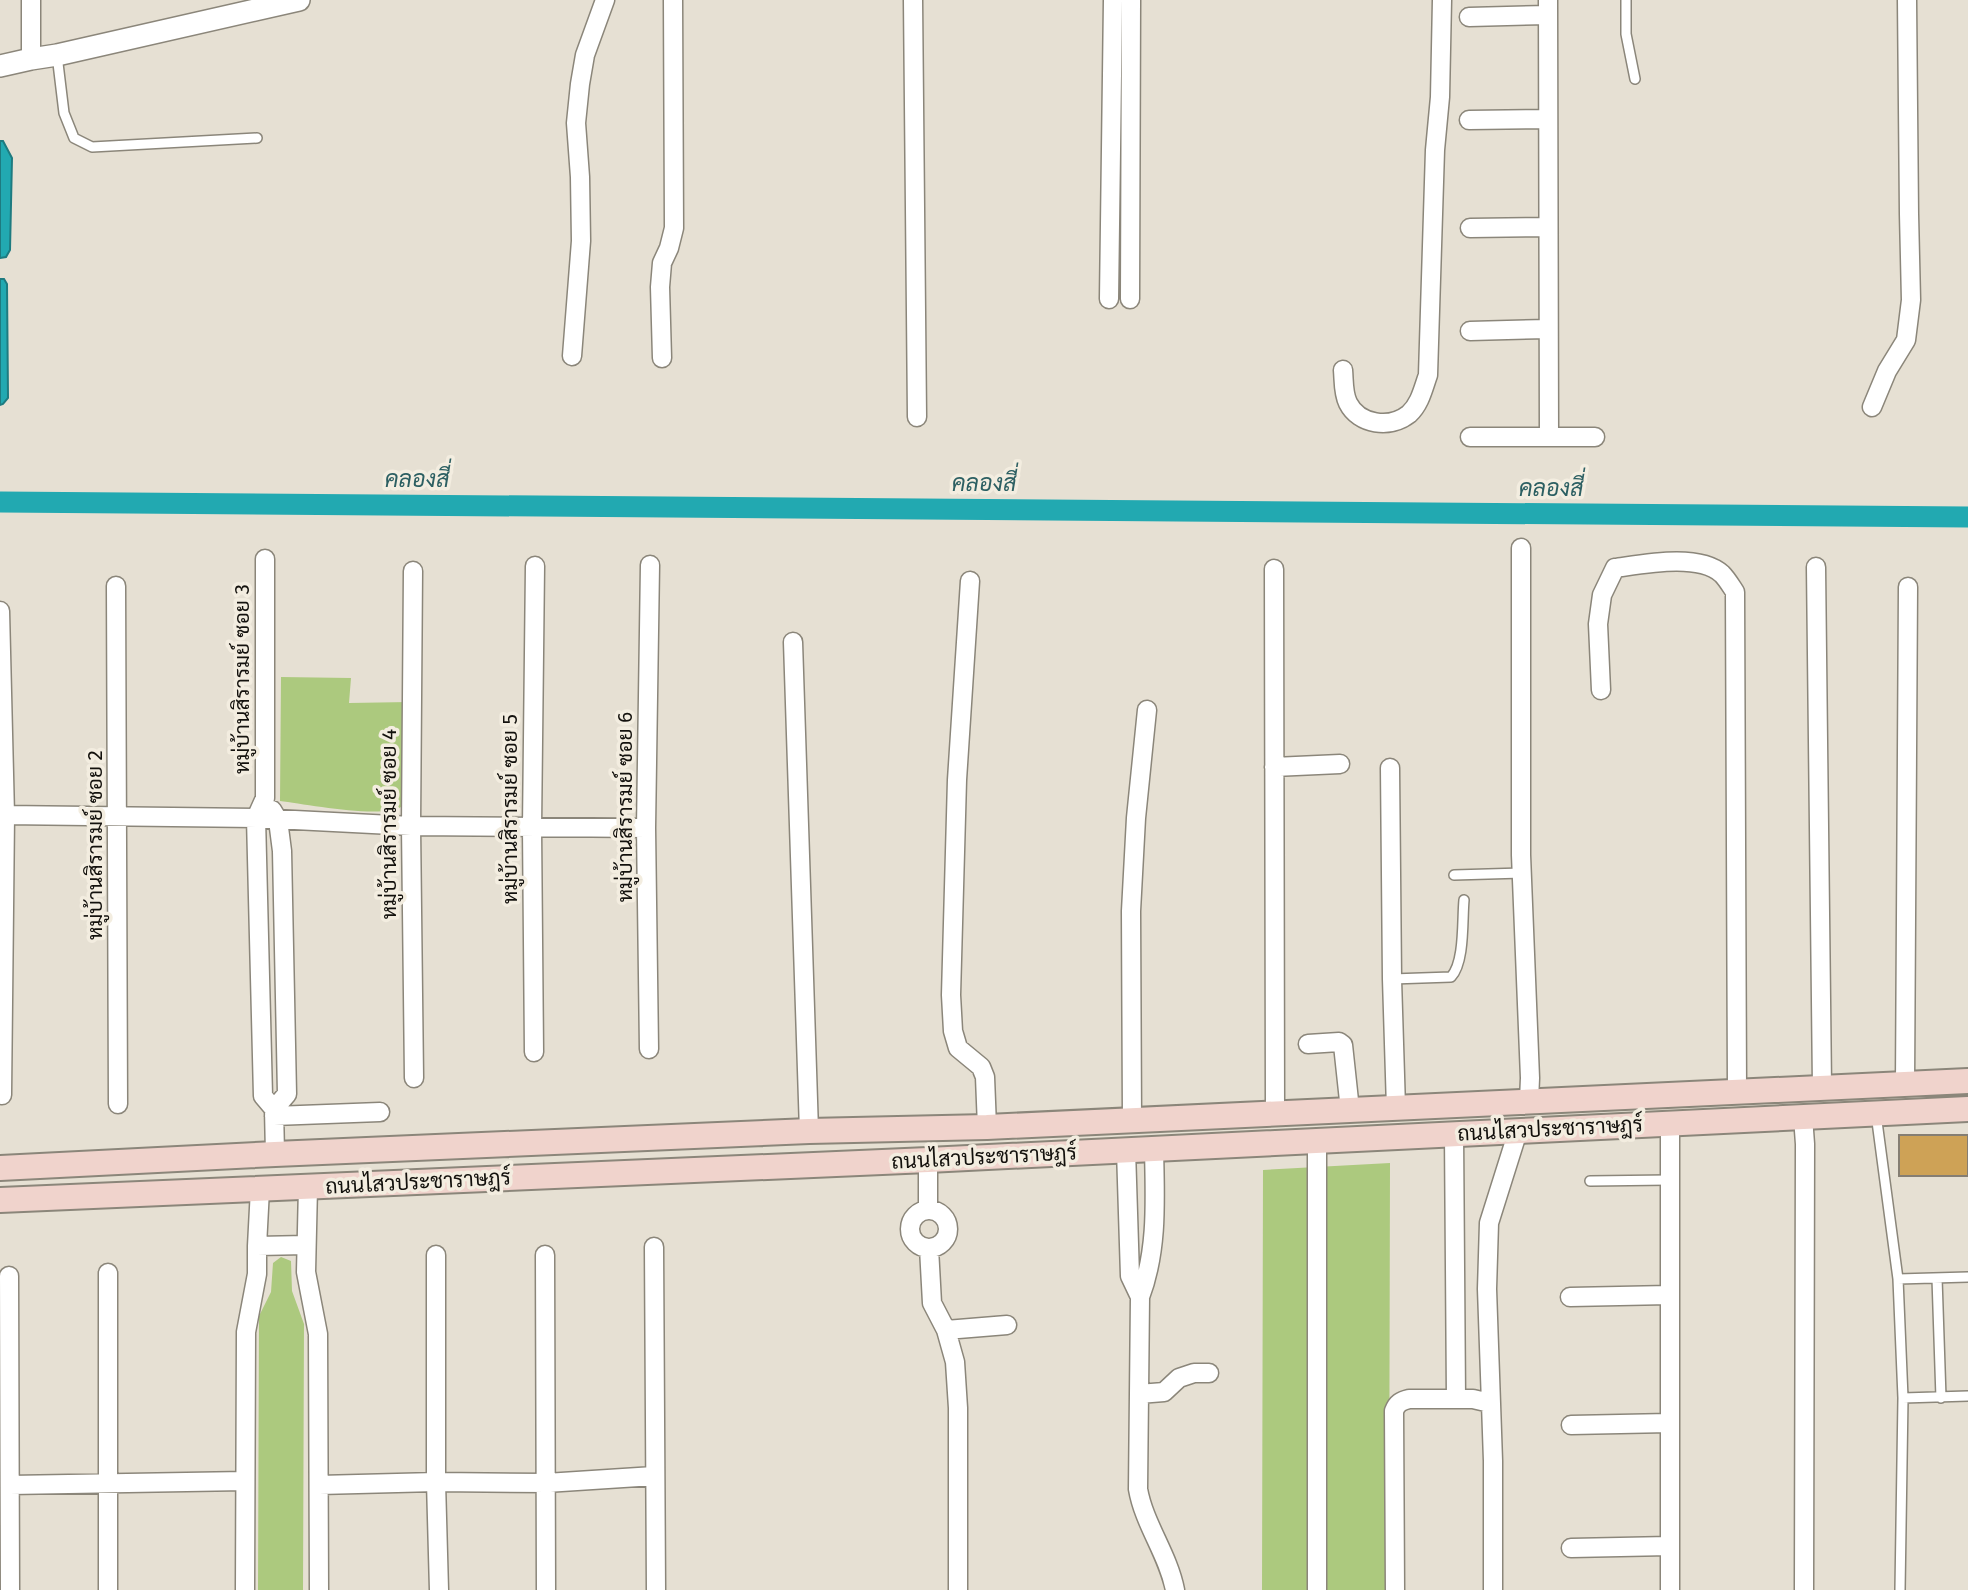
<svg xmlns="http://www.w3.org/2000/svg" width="1968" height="1590" font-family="'Fira Sans',Sarabun,sans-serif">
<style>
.green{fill:#acc97e}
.water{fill:#22a9b1;stroke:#1e7b80;stroke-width:2}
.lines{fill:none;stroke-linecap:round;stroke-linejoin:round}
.canal{stroke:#22a9b1;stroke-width:21}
.building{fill:#cea256;stroke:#857e73;stroke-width:2}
.service-casing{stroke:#8b867a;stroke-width:12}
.minor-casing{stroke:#8b867a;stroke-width:21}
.tertiary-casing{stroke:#8b867a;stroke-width:24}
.secondary-casing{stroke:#8b867a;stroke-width:28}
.service{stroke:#fff;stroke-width:9}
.minor{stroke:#fff;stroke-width:18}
.tertiary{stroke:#fff;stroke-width:21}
.secondary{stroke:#f0d3cc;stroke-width:24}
.labels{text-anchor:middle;stroke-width:7;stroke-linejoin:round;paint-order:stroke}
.street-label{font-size:21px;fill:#13110d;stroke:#f3ede0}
.water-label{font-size:23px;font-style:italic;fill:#2c5f62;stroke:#f3ede0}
</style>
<rect width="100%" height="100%" fill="#e6e0d3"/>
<path class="green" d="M281,677L351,678L349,703L410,702L412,795C409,798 405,804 401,807C381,819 305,804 280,801Z
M1390,1163L1389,1590H1262L1263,1170Z
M281,1257L291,1261L292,1291L304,1324L303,1590H258L259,1316L271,1292L273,1263Z"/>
<path class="water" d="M0,141H3L12,158L10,250L6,257L0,258Z
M0,279H4L7,284L8,398L3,404L0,405Z"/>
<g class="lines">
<path class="canal" d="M0,502L1968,517"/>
</g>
<path class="building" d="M1899,1135H1968V1176H1899Z"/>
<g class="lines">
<defs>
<path id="service" d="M1626,0V34L1635,79
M57,55L64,113L74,138L92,147L257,138
M1454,875L1522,873
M1392,979L1451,977C1465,962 1462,920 1464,900
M1876,1114L1898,1279L1903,1398L1900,1590
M1590,1181L1669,1180
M1937,1278L1941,1398
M1898,1279L1968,1277
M1903,1398L1968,1396"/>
<path id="minor" d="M913,0L917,417
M1548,0L1549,436
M1469,17L1548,15
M31,59V0
M1469,120L1548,119
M1470,228L1548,227
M1109,299L1113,0
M1130,299L1131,0
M1470,331L1548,329
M572,356L581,241L580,177L576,123L580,84L585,55L605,0
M662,358L660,287L662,263L669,248L674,228L673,0
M1343,370C1344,381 1343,393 1348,403C1359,425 1390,429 1409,414C1420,404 1423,389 1428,375L1435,150L1440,97L1442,0
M1872,407L1887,371L1906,340L1911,300L1909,214L1907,0
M1470,437H1595
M1521,548V855L1530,1078L1529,1101
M265,559V798L256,818L263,1096L274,1109L275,1154
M1816,567L1822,1087
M1274,569L1275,1113
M413,571L411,826L414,1078
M970,581L957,780L951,995L953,1031L958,1048L981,1067L985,1077L987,1127
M116,586L118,1104
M0,611L5,815L2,1095
M793,642L809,1131
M1601,690L1598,624L1602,595L1615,568C1644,564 1699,553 1722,574C1727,579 1731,586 1735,592L1737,1091
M1274,767L1340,764
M1390,768L1392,979L1396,1108
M272,810L278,820L282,851L287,1094L274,1109
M5,815L256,818L411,826L646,828
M1308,1044L1339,1042L1343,1045L1350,1110
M649,1049L646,828L650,565
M534,1052L532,828L535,566
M1905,1084L1908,587
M274,1116L380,1112
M1803,1117L1805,1144L1804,1590
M1132,1120L1131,911L1136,818L1147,710
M1454,1134L1456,1399
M1154,1149C1155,1199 1158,1250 1140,1297L1138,1489C1144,1524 1168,1554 1175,1590
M1126,1150L1130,1276L1140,1297
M928,1160V1209
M308,1187L306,1272L318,1334L319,1590
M910 1229a19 19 0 1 1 38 0a19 19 0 1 1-38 0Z
M257,1246L306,1245
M654,1247L656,1590
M929,1248L932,1303L946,1330L955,1362L958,1408V1590
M436,1255V1482L439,1590
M545,1255L546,1590
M108,1273V1590
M9,1276L10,1590
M1570,1297L1669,1295
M946,1330L1007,1325
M1139,1394L1164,1392L1179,1378L1194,1373H1209
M1571,1425L1669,1423
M10,1485L245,1481
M319,1485L436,1482L546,1483L654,1476
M1571,1548L1669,1546
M245,1590L246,1332L257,1274V1246L260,1189
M1317,1590V1141
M1395,1590L1394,1411C1397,1403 1401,1401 1409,1399H1473L1490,1403
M1493,1590V1461L1487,1289L1489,1223L1518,1131
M1670,1590V1124"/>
<path id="tertiary" d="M0,66L31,59L57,55L299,0"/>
<path id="secondary" d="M0,1168L275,1154L809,1131L987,1127L1968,1081
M0,1200L928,1160L1968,1109"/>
</defs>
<use href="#service" class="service-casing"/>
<use href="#minor" class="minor-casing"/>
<use href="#tertiary" class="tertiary-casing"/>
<use href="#secondary" class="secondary-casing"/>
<use href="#service" class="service"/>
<use href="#minor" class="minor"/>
<use href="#tertiary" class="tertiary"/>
<use href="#secondary" class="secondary"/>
</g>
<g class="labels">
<g class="street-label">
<text transform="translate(242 679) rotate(-90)" y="7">หมู่บ้านสิรารมย์ ซอย 3</text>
<text transform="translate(625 807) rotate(-90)" y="7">หมู่บ้านสิรารมย์ ซอย 6</text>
<text transform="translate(510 809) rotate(-90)" y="7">หมู่บ้านสิรารมย์ ซอย 5</text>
<text transform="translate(389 824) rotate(-90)" y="7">หมู่บ้านสิรารมย์ ซอย 4</text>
<text transform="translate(95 845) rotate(-90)" y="7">หมู่บ้านสิรารมย์ ซอย 2</text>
<text transform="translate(1550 1129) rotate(-3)" y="7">ถนนไสวประชาราษฎร์</text>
<text transform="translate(984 1157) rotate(-3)" y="7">ถนนไสวประชาราษฎร์</text>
<text transform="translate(418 1182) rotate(-3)" y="7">ถนนไสวประชาราษฎร์</text>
</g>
<g class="water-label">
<text x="417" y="487">คลองสี่</text>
<text x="984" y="491">คลองสี่</text>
<text x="1551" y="496">คลองสี่</text>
</g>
</g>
</svg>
